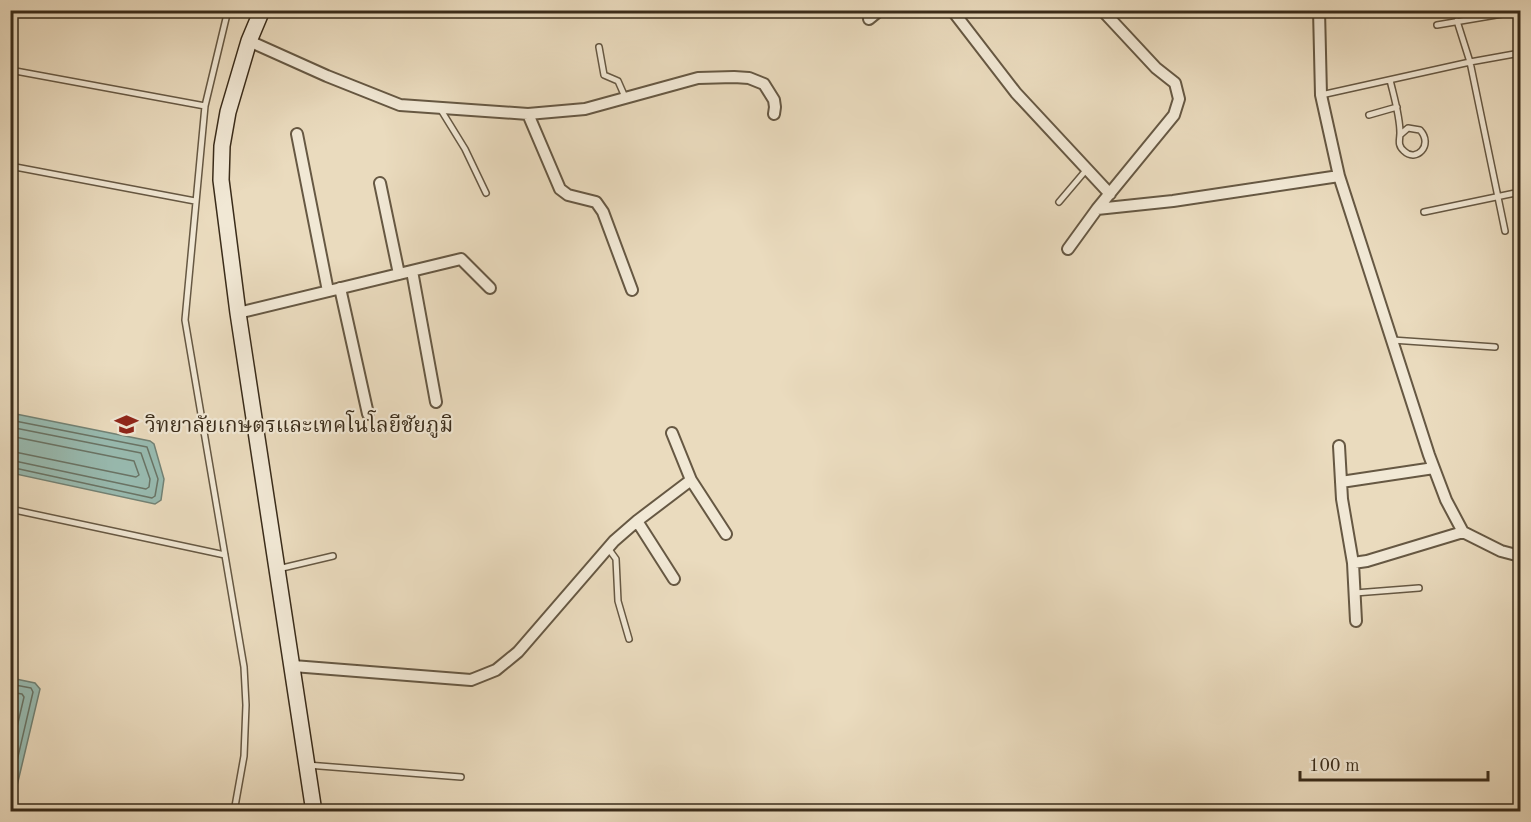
<svg xmlns="http://www.w3.org/2000/svg" width="1531" height="822" font-family="'Old Standard TT','Noto Serif Thai',serif">
<style>
.water{fill:#98bbb1;stroke:#728275;stroke-width:1.5}
.lines{fill:none;stroke-linecap:round;stroke-linejoin:round}
.shore{stroke:#697466;stroke-width:1.5}
.lane-casing{stroke:#665843;stroke-width:8}
.street-casing{stroke:#665843;stroke-width:14}
.secondary-casing{stroke:#3a2c1a;stroke-width:18}
.lane{stroke:#f1e8d5;stroke-width:5}
.street{stroke:#f1e8d5;stroke-width:10}
.secondary{stroke:#f1e8d5;stroke-width:15}
.labels{text-anchor:middle;stroke-width:4.5;stroke-linejoin:round;paint-order:stroke}
.poi-label{font-size:21px;fill:#3a2c1a;stroke:#f1e8d5;text-anchor:start}
</style>
<rect width="100%" height="100%" fill="#eadbbe"/>
<filter id="stains"><feTurbulence type="fractalNoise" baseFrequency=".00333" numOctaves="4"/><feColorMatrix values="0 0 0 0 .2 0 0 0 0 .09 0 0 0 0 .02 0 0 0 .5 -.17"/></filter>
<radialGradient id="worn" r=".72"><stop offset=".6" stop-color="#630" stop-opacity="0"/><stop offset="1" stop-color="#630" stop-opacity=".3"/></radialGradient>
<path class="water" d="M11,413L150,441L154,444L164,479L161,500L155,504L11,473Z
M11,678L35,683L40,689L11,811Z"/>
<g class="lines">
<path class="shore" d="M10,420L147,447L158,479L155,496L152,498L10,467
M10,427L141,453L150,479L149,487L146,489L10,460
M10,436L134,461L139,475L136,477L10,451
M10,684L31,688L33,692L10,791
M10,692L22,694L24,697L10,757"/>
<defs>
<path id="lane" d="M228,10L205,106L185,320L244,667L246,705L244,756L234,812
M1457,21L1470,62L1505,231
M1437,25L1520,11
M599,47L604,75L618,81L625,97
M10,70L205,106
M1390,80C1394,97 1400,116 1400,133C1400,140 1397,145 1404,151C1416,163 1434,145 1420,130L1408,128L1400,135
M1321,95L1470,62L1520,53
M441,110L465,149L486,193
M1369,115L1397,107
M10,166L195,201
M1059,202L1087,169
M1424,212L1520,192
M1392,340L1495,347
M10,509L225,555
M608,548L616,559L618,601L629,639
M278,569L333,556
M1355,593L1419,588
M307,765L461,777"/>
<path id="street" d="M952,10L1016,93L1110,194
M1319,10L1321,95L1339,176L1429,455L1446,500L1463,532L1501,551L1520,556
M869,19L880,10
M249,41L327,76L400,105L528,114L585,109L698,78L734,77L749,78L764,84L774,100L775,107L774,114
M528,114L560,189L568,195L596,202L603,212L632,290
M297,134L328,291
M380,183L399,274
M1097,209L1174,115L1179,99L1175,83L1156,68L1102,10
M1068,249L1097,209L1173,201L1339,176
M412,271L436,402
M340,288L368,414
M238,313L461,259L490,288
M672,433L691,480L726,534
M1339,446L1342,499L1353,563L1367,561L1463,532
M1341,482L1434,468
M637,521L674,579
M1353,563L1356,621
M293,666L471,680L496,670L518,652L614,541L637,521L691,480"/>
<path id="secondary" d="M262,10L249,41L228,112L222,146L221,180L238,313L314,812"/>
</defs>
<use href="#lane" class="lane-casing"/>
<use href="#street" class="street-casing"/>
<use href="#secondary" class="secondary-casing"/>
<use href="#lane" class="lane"/>
<use href="#street" class="street"/>
<use href="#secondary" class="secondary"/>
</g>
<defs>
<symbol id="university-bare" viewBox="-9 -9 18 18"><path d="M0-5L7-2L0 1L-7-2ZM-4 1L0 2.5L4 1V4Q0 6-4 4Z" fill="#8f2418" stroke="#f1e8d5" stroke-width="2.5" paint-order="stroke"/></symbol>
</defs>
<g fill-rule="evenodd">
<use href="#university-bare" x="110" y="408" width="33" height="33"/>
</g>
<g class="labels">
<g class="poi-label">
<text x="145" y="432">วิทยาลัยเกษตรและเทคโนโลยีชัยภูมิ</text>
</g>
</g>
<rect width="1531" height="822" fill="none" stroke="#eadbbe" stroke-width="36"/>
<rect x="12" y="12" width="1507" height="798" fill="none" stroke="#3a2c1a" stroke-width="3"/>
<rect x="18" y="18" width="1495" height="786" fill="none" stroke="#3a2c1a" stroke-width="1.5"/>
<path d="M1300 771v9h188v-9" fill="none" stroke="#3a2c1a" stroke-width="3"/>
<text x="1309" y="771" font-size="18" fill="#3a2c1a" stroke="#f1e8d5" stroke-width="4.5" paint-order="stroke">100 m</text>
<rect width="100%" height="100%" filter="url(#stains)"/>
<rect width="100%" height="100%" fill="url(#worn)"/>
</svg>
